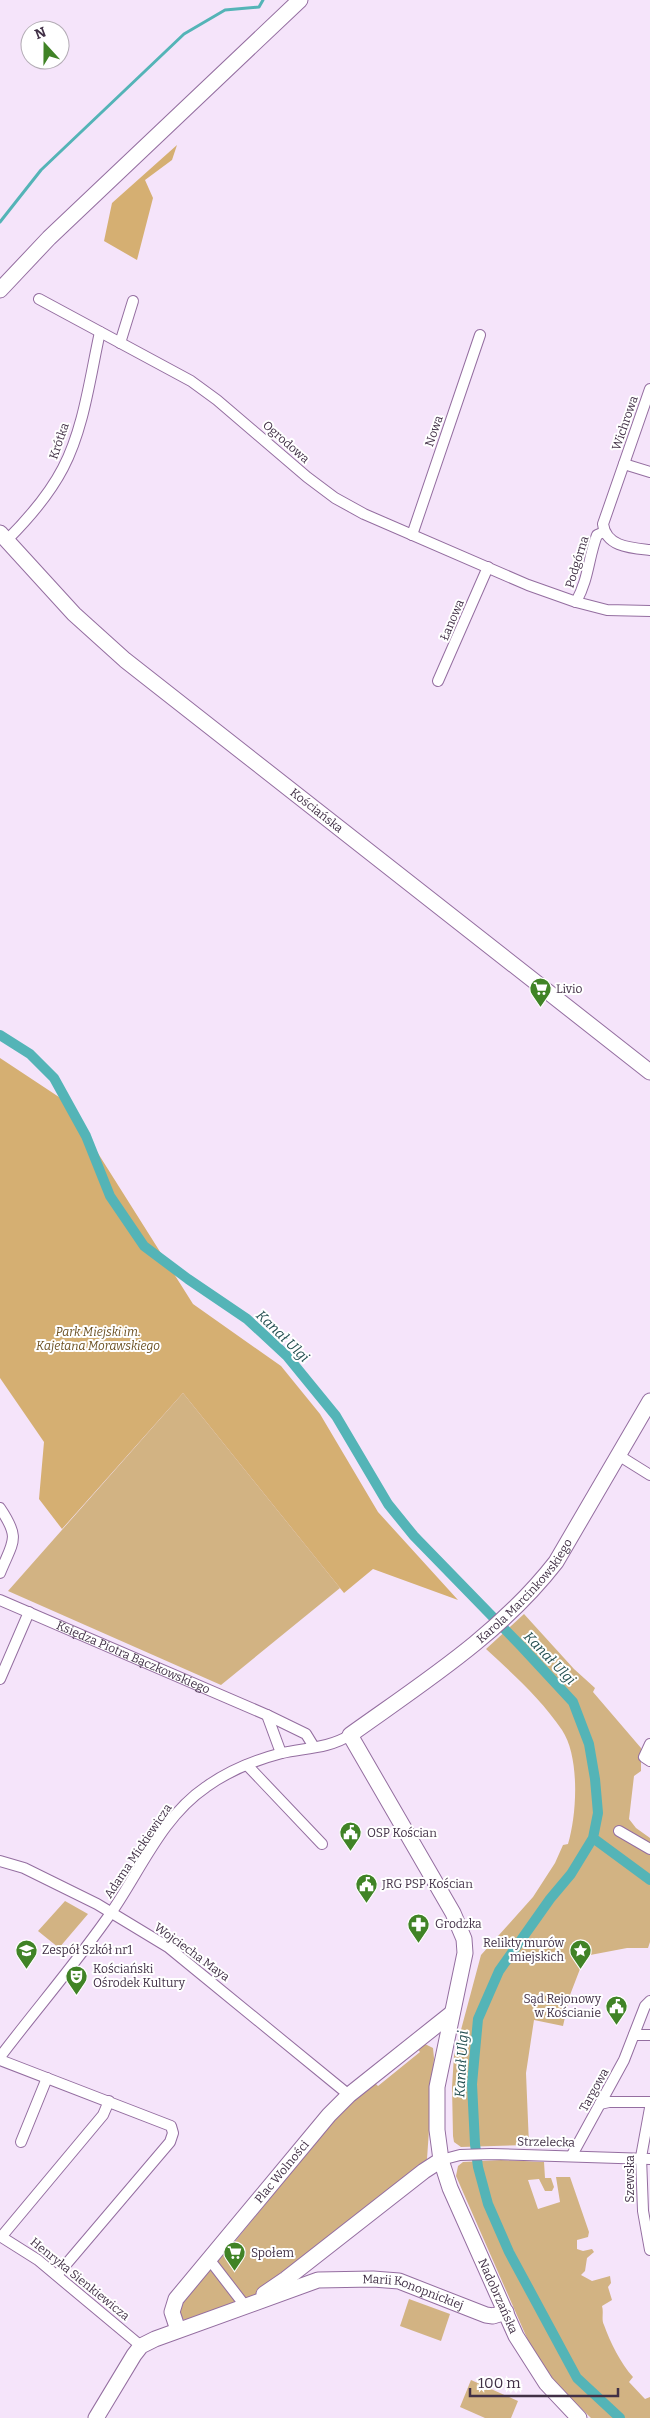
<svg xmlns="http://www.w3.org/2000/svg" width="650" height="2418" font-family="Bitter,serif">
<style>
.green{fill:#d2b383}
.forest{fill:#d5af72}
.lines{fill:none;stroke-linecap:round;stroke-linejoin:round}
.stream{stroke:#54b4b7;stroke-width:3}
.canal{stroke:#54b4b7;stroke-width:10}
.street-casing{stroke:#946ea0;stroke-width:12}
.secondary-casing{stroke:#946ea0;stroke-width:17}
.street{stroke:#fff;stroke-width:10}
.secondary{stroke:#fff;stroke-width:15}
.labels{text-anchor:middle;stroke-width:4;stroke-linejoin:round;paint-order:stroke}
.street-label{font-size:12px;fill:#413046;stroke:#fff}
.poi-label{font-size:12px;fill:#413046;stroke:#fff;text-anchor:start}
.park-label{font-size:12px;font-style:italic;fill:#6b5022;stroke:#fff}
.water-label{font-size:14px;font-style:italic;fill:#244f51;stroke:#fff}
</style>
<rect width="100%" height="100%" fill="#f5e4fa"/>
<path class="green" d="M183,1393L340,1588L221,1685L8,1591Z
M524,1614L574,1669L595,1688L593,1692L641,1748V1771L634,1776L629,1819L636,1828L650,1838V1942L648,1948H627L585,1956L570,1995L563,2026L534,2020L526,2073L529,2145L461,2147L454,2142L453,2136L452,2087L454,2056L481,1955L533,1897L555,1863L563,1845L568,1844C577,1814 580,1757 562,1730C541,1699 513,1674 486,1649Z
M65,1901L88,1914L59,1948L38,1931Z
M423,2043L433,2048L434,2058L427,2159L420,2166L266,2289L256,2295L188,2320L180,2319L177,2306L236,2240L349,2102L373,2081L378,2086L420,2052L415,2046Z
M501,2160L544,2162L545,2178H551L554,2187L552,2191H545L539,2179L528,2180L538,2209L560,2202L556,2177H570L589,2232L588,2237L577,2240V2249L583,2251L592,2249L594,2252L587,2258L585,2271L581,2275L592,2281L610,2276L611,2283L608,2287L612,2300L602,2306C604,2313 601,2319 604,2325C610,2342 621,2364 633,2377L629,2382L645,2399L650,2397V2418H591L551,2379L530,2345L456,2176L458,2166L463,2162Z
M409,2299L450,2314L441,2341L400,2326Z
M471,2380L518,2401L511,2418H485L460,2407Z"/>
<path class="forest" d="M177,145L172,160L145,180L153,198L137,260L104,241L112,203Z
M0,1058L65,1101L193,1304L281,1366L320,1414L378,1512L458,1600L373,1569L344,1593L183,1393L62,1529L39,1499L44,1442L0,1378Z"/>
<g class="lines">
<path class="stream" d="M0,222L41,170L184,34L225,10L259,7L263,0"/>
<path class="canal" d="M0,1035L30,1054L54,1078L86,1136L110,1196L144,1246L188,1279L247,1319L287,1356L336,1416L388,1504L414,1536L522,1647L573,1702L589,1744L595,1779L598,1813L593,1838L571,1874L550,1899L499,1971L478,2019L472,2084L475,2144L478,2167L488,2204L509,2252L577,2378L620,2418
M593,1838L650,1880"/>
<defs>
<g id="street">
<path d="M39,299L191,381L217,400L307,477L335,498L364,514L528,585L576,602L607,610L650,611"/>
<path d="M120,343L133,301"/>
<path d="M650,389L603,524C606,547 631,548 650,550"/>
<path d="M624,464L650,472"/>
<path d="M412,535L480,335"/>
<path d="M7,540C28,519 49,495 63,468C84,428 90,377 100,332"/>
<path d="M576,602C589,578 588,559 597,535L604,532"/>
<path d="M438,681L488,567"/>
<path d="M618,1455L650,1475"/>
<path d="M0,1508C21,1539 13,1541 0,1573"/>
<path id="s1" d="M0,1600L267,1715L306,1734L314,1747"/>
<path d="M0,1679L29,1612"/>
<path d="M267,1715L281,1753"/>
<path d="M650,1744L644,1757L650,1761"/>
<path d="M247,1765L322,1844"/>
<path d="M619,1831L650,1849"/>
<path d="M0,1861L24,1868L97,1904L168,1947L349,2095"/>
<path d="M634,2035H650"/>
<path d="M0,2057C37,2008 78,1961 113,1910C141,1869 163,1816 206,1787C228,1771 255,1760 282,1753C305,1748 330,1748 350,1735"/>
<path d="M0,2060L171,2126L173,2133L170,2142L57,2275"/>
<path d="M600,2104L609,2102H650"/>
<path d="M650,2108L641,2157L643,2211L650,2250"/>
<path d="M21,2142L47,2078"/>
<path d="M572,2155L624,2060L645,2006L650,2001"/>
<path d="M441,2160L460,2155L491,2154L650,2159"/>
<path d="M0,2236L38,2260L141,2346"/>
<path d="M2,2236L103,2115L109,2101"/>
<path d="M209,2259L246,2307"/>
</g>
<g id="secondary">
<path d="M0,290L49,238L300,0"/>
<path id="s2" d="M0,533L74,614L125,660L650,1072"/>
<path d="M264,2294L286,2279L424,2171L441,2160"/>
<path id="s3" d="M178,2330L172,2312L176,2299L329,2115L349,2095L452,2013"/>
<path id="s4" d="M96,2418L134,2355L141,2346L155,2339L318,2280L373,2279L399,2281L486,2315L493,2316L506,2312"/>
<path id="s5" d="M579,2418L546,2383L516,2336L450,2188L441,2160L437,2130V2087L465,1953L464,1939L453,1913L350,1735C424,1682 500,1634 556,1562L650,1401"/>
</g>
</defs>
<use href="#street" class="street-casing"/>
<use href="#secondary" class="secondary-casing"/>
<use href="#street" class="street"/>
<use href="#secondary" class="secondary"/>
</g>
<defs>
<symbol id="supermarket-pin" viewBox="-11 -11 22 30"><path d="M0 17L-7.5 6A9.5 9.5 0 1 1 7.5 6Z" fill="#408326" stroke="#fff"/><path d="M-6-5.5h2.5l.6 2H6L4.5 2H-2.5L-4.4-4H-6ZM-1.5 3.2a1.3 1.3 0 1 0 .1 0ZM3 3.2a1.3 1.3 0 1 0 .1 0Z" fill="#fff"/></symbol>
<symbol id="civic-pin" viewBox="-11 -11 22 30"><path d="M0 17L-7.5 6A9.5 9.5 0 1 1 7.5 6Z" fill="#408326" stroke="#fff"/><path d="M-.6-6.5H3V-4.5H.6V-3L4-1V1h2V6H-6V1h2V-1L-.6-3ZM-1.2 2.5V6h2.4V2.5Z" fill="#fff"/></symbol>
<symbol id="pharmacy-pin" viewBox="-11 -11 22 30"><path d="M0 17L-7.5 6A9.5 9.5 0 1 1 7.5 6Z" fill="#408326" stroke="#fff"/><path d="M-2-6h4v4h4v4h-4v4h-4v-4h-4v-4h4Z" fill="#fff"/></symbol>
<symbol id="school-pin" viewBox="-11 -11 22 30"><path d="M0 17L-7.5 6A9.5 9.5 0 1 1 7.5 6Z" fill="#408326" stroke="#fff"/><path d="M0-5L7-2L0 1L-7-2ZM-4 1L0 2.5L4 1V4Q0 6-4 4Z" fill="#fff"/></symbol>
<symbol id="sight-pin" viewBox="-11 -11 22 30"><path d="M0 17L-7.5 6A9.5 9.5 0 1 1 7.5 6Z" fill="#408326" stroke="#fff"/><path d="M0-6L1.8-2.2L6-1.7L2.9 1.2L3.7 5.4L0 3.3L-3.7 5.4L-2.9 1.2L-6-1.7L-1.8-2.2Z" fill="#fff"/></symbol>
<symbol id="theatre-pin" viewBox="-11 -11 22 30"><path d="M0 17L-7.5 6A9.5 9.5 0 1 1 7.5 6Z" fill="#408326" stroke="#fff"/><path d="M-5-5.5Q0-4 5-5.5V0Q5 5 0 6Q-5 5-5 0ZM-3.3-2.5H-1v1.5H-3.3ZM1-2.5H3.3v1.5H1ZM-2.8 1Q0 5.5 2.8 1Z" fill="#fff"/></symbol>
</defs>
<g fill-rule="evenodd">
<use href="#supermarket-pin" x="528" y="976" width="25" height="34"/>
<use href="#civic-pin" x="338" y="1820" width="25" height="34"/>
<use href="#civic-pin" x="354" y="1872" width="25" height="34"/>
<use href="#pharmacy-pin" x="406" y="1912" width="25" height="34"/>
<use href="#school-pin" x="14" y="1938" width="25" height="34"/>
<use href="#sight-pin" x="568" y="1938" width="25" height="34"/>
<use href="#theatre-pin" x="64" y="1964" width="25" height="34"/>
<use href="#civic-pin" x="604" y="1994" width="25" height="34"/>
<use href="#supermarket-pin" x="222" y="2240" width="25" height="34"/>
</g>
<g class="labels">
<g class="street-label">
<text transform="translate(625 423) rotate(-71)" y="4">Wichrowa</text>
<text transform="translate(434 431) rotate(-71)" y="4">Nowa</text>
<text transform="translate(59 441) rotate(-71)" y="4">Krótka</text>
<text transform="translate(286 442) rotate(41)" y="4">Ogrodowa</text>
<text transform="translate(577 562) rotate(-73)" y="4">Podgórna</text>
<text transform="translate(452 620) rotate(-67)" y="4">Łanowa</text>
<text dy="4" stroke="none"><textPath href="#s2" startOffset="422">Kościańska</textPath></text>
<text dy="4" stroke="none"><textPath href="#s5" startOffset="981">Karola Marcinkowskiego</textPath></text>
<text dy="4" stroke="none"><textPath href="#s1" startOffset="145">Księdza Piotra Bączkowskiego</textPath></text>
<text transform="translate(138 1851) rotate(-56)" y="4">Adama Mickiewicza</text>
<text transform="translate(192 1952) rotate(36)" y="4">Wojciecha Maya</text>
<text transform="translate(594 2090) rotate(-61)" y="4">Targowa</text>
<text transform="translate(546 2142) rotate(1)" y="4">Strzelecka</text>
<text dy="4" stroke="none"><textPath href="#s3" startOffset="198">Plac Wolności</textPath></text>
<text transform="translate(630 2179) rotate(-90)" y="4">Szewska</text>
<text transform="translate(80 2279) rotate(39)" y="4">Henryka Sienkiewicza</text>
<text dy="4" stroke="none"><textPath href="#s4" startOffset="371">Marii Konopnickiej</textPath></text>
<text transform="translate(498 2296) rotate(66)" y="4">Nadobrzańska</text>
</g>
<g class="poi-label">
<text x="556" y="993">Livio</text>
<text x="367" y="1837">OSP Kościan</text>
<text x="382" y="1888">JRG PSP Kościan</text>
<text x="435" y="1928">Grodzka</text>
<text x="564" y="1947" text-anchor="end">Relikty murów<tspan x="564" dy="14">miejskich</tspan></text>
<text x="42" y="1954">Zespół Szkół nr1</text>
<text x="93" y="1973">Kościański<tspan x="93" dy="14">Ośrodek Kultury</tspan></text>
<text x="601" y="2003" text-anchor="end">Sąd Rejonowy<tspan x="601" dy="14">w Kościanie</tspan></text>
<text x="251" y="2257">Społem</text>
</g>
<g class="park-label">
<text x="98" y="1336">Park Miejski im.<tspan x="98" dy="14">Kajetana Morawskiego</tspan></text>
</g>
<g class="water-label">
<text transform="translate(283 1336) rotate(44)" y="5">Kanał Ulgi</text>
<text transform="translate(550 1658) rotate(46)" y="5">Kanał Ulgi</text>
<text transform="translate(461 2064) rotate(-87)" y="5">Kanał Ulgi</text>
</g>
</g>
<g transform="translate(45 45) rotate(339)"><circle r="24" fill="#ffffff" stroke="#b3acb5"/>
<path d="M0-4L9 19L0 12L-9 19Z" fill="#408326"/>
<text y="-8" font-size="14" font-weight="bold" text-anchor="middle" fill="#413046">N</text>
</g>
<path d="M470 2388v8h148v-8" fill="none" stroke="#413046" stroke-width="2.5"/>
<text x="478" y="2388" font-size="15" fill="#413046" stroke="#ffffff" stroke-width="4" paint-order="stroke">100 m</text>
</svg>
